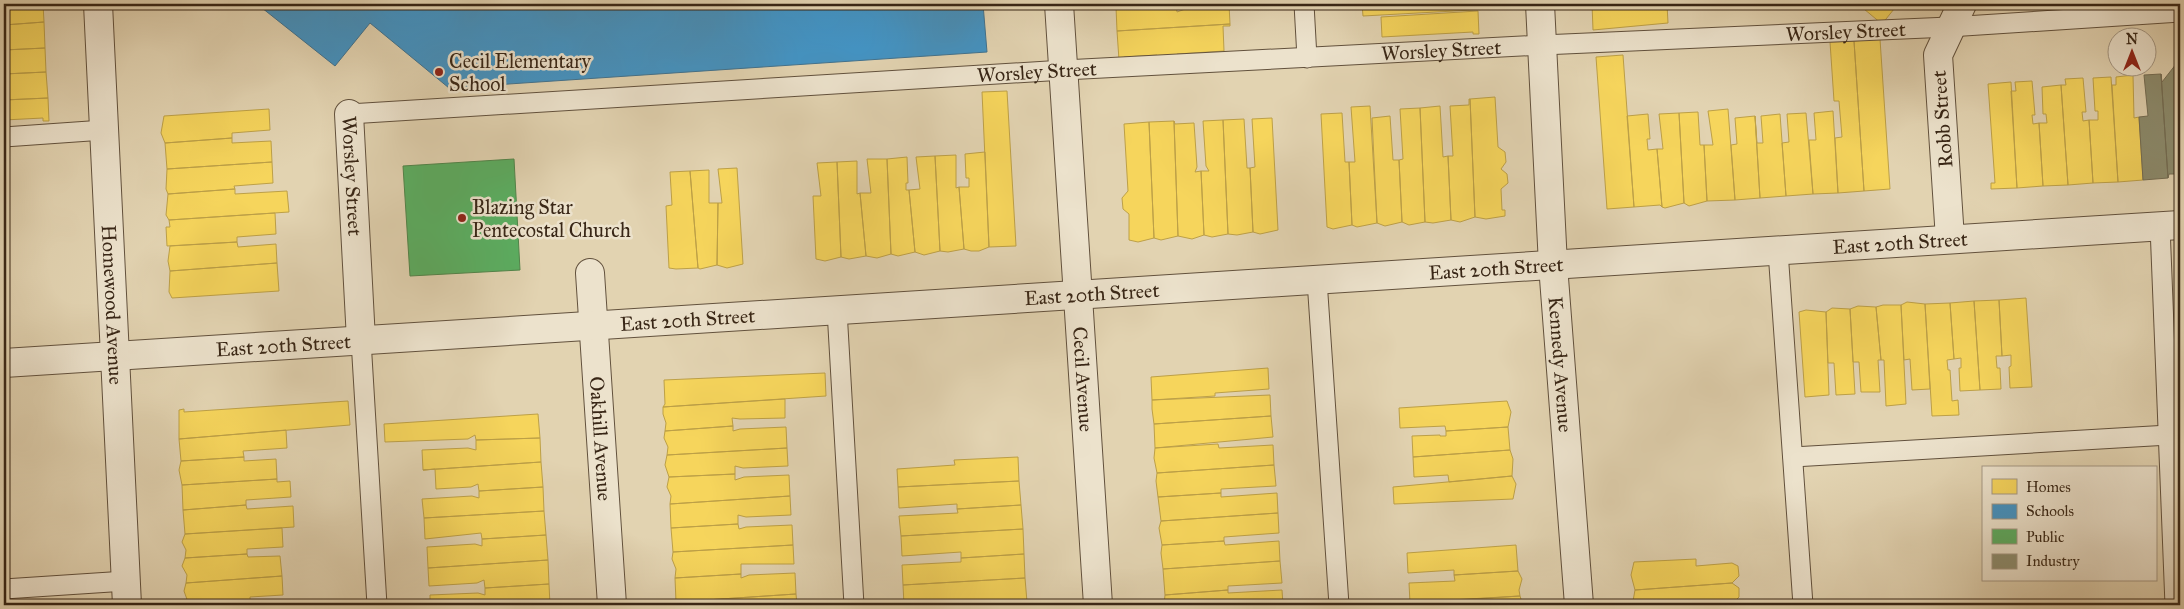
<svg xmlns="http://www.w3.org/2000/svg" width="2184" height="609" font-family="'IM FELL Great Primer',serif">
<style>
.homes{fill:#f6d55c;stroke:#bda047}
.schools{fill:#4393c3;stroke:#40728f}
.public{fill:#5aae61;stroke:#50854a}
.industry{fill:#8c8c6e;stroke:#736d54}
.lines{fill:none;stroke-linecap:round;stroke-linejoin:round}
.service-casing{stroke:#62513d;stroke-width:21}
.minor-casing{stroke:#62513d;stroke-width:30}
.tertiary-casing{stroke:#62513d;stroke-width:30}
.service{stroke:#ece2cc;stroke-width:19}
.minor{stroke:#ece2cc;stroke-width:28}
.tertiary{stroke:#ece2cc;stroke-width:28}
.poi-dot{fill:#8f2418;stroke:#ece2cc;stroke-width:2}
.labels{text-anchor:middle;stroke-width:5;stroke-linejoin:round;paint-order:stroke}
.street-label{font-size:20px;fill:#382616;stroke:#ece2cc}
.poi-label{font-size:20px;fill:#382616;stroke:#ece2cc;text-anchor:start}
</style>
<rect width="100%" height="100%" fill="#e2d3b1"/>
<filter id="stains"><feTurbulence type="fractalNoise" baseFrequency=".004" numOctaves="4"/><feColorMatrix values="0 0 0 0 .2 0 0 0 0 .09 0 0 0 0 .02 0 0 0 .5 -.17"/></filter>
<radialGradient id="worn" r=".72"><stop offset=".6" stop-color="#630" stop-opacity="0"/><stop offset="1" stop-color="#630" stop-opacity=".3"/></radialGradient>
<path class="homes" d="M4,4H43L44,22L4,25Z
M1115,4H1154L1115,8Z
M1154,4H1176L1177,12L1188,8L1209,7V4H1229L1230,24L1117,31L1116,7Z
M1362,4H1490L1491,9L1363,16Z
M1592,4H1667L1668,23L1593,30Z
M1858,4H1898L1882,24Z
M1478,11L1479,34H1473V32L1382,37L1381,17Z
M44,22L45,48L4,50V25Z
M1230,24V26H1223L1224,51L1177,54L1172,60L1164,62L1157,55L1124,57L1125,60H1119L1117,31Z
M1880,39L1890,189L1864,191L1854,41Z
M1854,41L1864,191L1838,193L1835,138L1842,137L1839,101H1834L1830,42Z
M45,48L46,72L4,74V50Z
M1623,55L1634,207L1607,209L1596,57Z
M46,72L48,98L4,100V74Z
M2133,75L2134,118L2139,117L2143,180L2118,182L2112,85H2116V77Z
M2111,77L2118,182L2093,183L2089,120H2098V111H2095L2093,78Z
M2083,78L2086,112H2082L2083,121L2089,120L2093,183L2068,185L2061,85H2066L2065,79Z
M2032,81L2035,115H2032L2033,124L2039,123L2043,186L2017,188L2011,91H2016L2015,82Z
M2011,82L2017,188L1991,189V183H1995L1988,84Z
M2061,85L2068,185L2043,186L2039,123H2047L2046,114H2043L2042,87Z
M1007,91L1016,246L989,247L982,92Z
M1495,97L1498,147L1505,152L1506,162L1501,169L1507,174L1508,183L1501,189L1502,210H1505V216L1486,219L1475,217L1470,99Z
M48,98L49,121H43V118L4,120V100Z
M1469,99H1470L1475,217L1460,222L1451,220L1448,156H1453L1450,106L1469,105Z
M1370,106L1377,223L1357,227L1352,225L1349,162H1355L1351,107Z
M1440,106L1443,157L1448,156L1451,220L1433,223L1425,222L1420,108Z
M1420,108L1425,222L1409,225L1402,222L1399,160L1403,159L1400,109Z
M269,109L270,130L232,133V138L165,143L161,133L164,116Z
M1728,109L1735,200L1707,201L1704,145H1713L1708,111Z
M1833,111L1838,193L1813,194L1809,140H1816L1814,113Z
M1698,112L1700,145H1704L1707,201L1689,206L1684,203L1679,113Z
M1342,113L1345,162H1349L1352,225L1333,229L1327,227L1321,114Z
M1679,113L1684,203L1665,208L1662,207L1657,149H1663L1659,114Z
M1806,113L1813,194L1786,196L1782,143L1789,142L1787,114Z
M1648,114L1650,139H1647L1648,150L1657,149L1662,207L1660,205L1634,207L1627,116Z
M1780,114L1786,196L1760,198L1755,116L1757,143H1763L1761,116Z
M1390,116L1393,160H1399L1402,222L1385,226L1377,223L1372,118Z
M1755,116L1760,198L1735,200L1731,145L1737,144L1735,118Z
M1272,118L1278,230L1260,234L1253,232L1250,168L1255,167L1252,119Z
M1244,119L1247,168H1250L1253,232L1237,235L1228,234L1223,120Z
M1223,120L1228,234L1212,237L1204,235L1201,171H1209L1206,166L1203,121Z
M1174,121L1175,124L1194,123L1197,167L1195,172L1201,171L1204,235L1192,239L1178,236Z
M1174,121L1178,236L1161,240L1154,238L1149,122Z
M1149,122L1154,238L1138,242L1129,240V214L1123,209L1122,198L1128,191L1124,124Z
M232,138V143L271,141L272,162L167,169L165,143Z
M985,152L989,247L979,251H971L964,249L959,187H969V178H966L965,154Z
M956,155V188L959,187L964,249L948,252L940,251L935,156Z
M935,156L940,251L924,255L915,252L909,190L920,189L916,157Z
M907,157L908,183H906V190H909L915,252L898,256L891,254L887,159Z
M867,159H887L891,254L877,258L866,256L860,193H871Z
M857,161V194L860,193L866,256L849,259L841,257L837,162Z
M272,162L273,183L234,186L235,189L168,194L166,189L167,169Z
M837,162L841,257L825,261L816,259L813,196H821L817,163Z
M737,168L743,264L727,268L717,265L718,203H722L718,169Z
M709,170V203H718L717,265L700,269L698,268L690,171Z
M690,171L698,268L676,269L669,268L666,206L672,205L670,172Z
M235,189V194L287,191L289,212L169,220L166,215L168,194Z
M275,213L276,234L237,237V242L167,246L166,227H170L169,220Z
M237,242L238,247L276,244L277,263L170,271L168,261L170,246Z
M277,263L279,291L172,298L169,292L170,271Z
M2177,290H2180V316H2179Z
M2026,298L2032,387L2010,388L2009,367L2011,366V355L2002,356L1999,300Z
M1999,300L2002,356H1996L1997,368H2000L2001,389L1980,390L1974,301Z
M1974,301L1980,390L1960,391L1959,368H1961V358L1954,359L1950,303Z
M1907,302L1925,304L1930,389L1912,390L1910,359L1904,360L1901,305Z
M1950,303L1954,359L1947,360L1948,370H1950L1952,401L1958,400L1959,415L1932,416L1925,304Z
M1883,305H1901L1906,404L1886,406L1884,360H1881L1876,307Z
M1858,306L1876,307L1881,360H1878L1880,392H1861L1859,362H1853L1850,309Z
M1832,308L1850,309L1855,394L1836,395L1834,363H1828L1826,312Z
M1806,310L1826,312L1829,395L1805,397L1799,312Z
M1268,368L1269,389L1215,393V396L1152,400L1151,377Z
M825,373L826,396L663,407L665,404L664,380Z
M1270,395L1271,416L1154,424L1152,409V400Z
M785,399V418L740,419L732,418L733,426L665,431L666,423L663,414V407Z
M348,401L350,425L179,439V410L184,409V412Z
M1507,401L1511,412L1508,427L1446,431L1445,426L1400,428L1399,408Z
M538,414L540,438L476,440L475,435L468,439L385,442L384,424Z
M1271,416L1273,437L1155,448L1154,424Z
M733,426V431L740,429L786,427L787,448L667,455L668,447L664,438L665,431Z
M1508,427L1510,450L1413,457L1412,436L1440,435V436H1446V431Z
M286,430L287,448L243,451L244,457L181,461L179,439Z
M540,438L541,462L423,470L422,450L468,448L476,450V440Z
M1218,444L1219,448L1273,445L1274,465L1157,473L1154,458L1155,448Z
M787,448L788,466L743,468L735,466V474L669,477L665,465L667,455Z
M1510,450L1513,459L1512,476L1449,482L1448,475L1414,477L1413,457Z
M244,457V461L276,459L277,479L182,485L179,470L181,461Z
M1018,457L1019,481L898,487L897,469L955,465L954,460Z
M541,462L543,487L479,491L478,484L471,487L436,489L435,469L423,470Z
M1274,465L1276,486L1221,489V493L1158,497L1156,481L1157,473Z
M735,474V480L744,477L789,475L790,496L670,504L671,496L667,487L669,477Z
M1512,476L1516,484L1513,499L1394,504L1393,487Z
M277,479V482L290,481L291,497L246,500V505L183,510L182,485Z
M1019,481L1021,505L957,509V504L899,508L898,487Z
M543,487L544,511L424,518L422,499L472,496L479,498V491Z
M1221,493V497L1277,493L1278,513L1161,521L1158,497Z
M790,496L791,515L746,517L738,515V524L671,528L670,504Z
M246,505L247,509L293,506L294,527L185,534L183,510Z
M1021,505L1023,529L901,536L899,516L958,513L957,509Z
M544,511L546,535L482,539L481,533L425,539L424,518Z
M1278,513L1279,533L1224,537V541L1162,545L1159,528L1161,521Z
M738,524L739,529L746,527L792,525L793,545L673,552L671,528Z
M282,528L283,547L247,549V554L185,558L186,550L182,542L185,534Z
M1023,529L1024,554L961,558V552L902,556L901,536Z
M546,535L548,560L428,568L427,547L475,544L482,546V539Z
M1224,541L1225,545L1279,541L1280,561L1163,569L1161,553L1162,545Z
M793,545L794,564H741V574L675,578L676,569L672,559L673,552Z
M1516,545L1518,571L1454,575V570L1408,573L1407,553Z
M247,554L248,557L280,556L282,576L186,583L187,575L182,566L185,558Z
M1024,554L1025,578L903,585L902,565L961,562V558Z
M1696,559V566L1732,563L1738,566L1739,576L1732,583L1635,590L1631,575L1634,562Z
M548,560L549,584L485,588L484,580L477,583L429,586L428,568Z
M1280,561L1282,583L1228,586V590L1165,595L1163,569Z
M1518,571L1522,579L1519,590L1520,596L1410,603L1409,583L1455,581L1454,575Z
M795,573L796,594L676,602L675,578L741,574V578L749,575Z
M282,576L283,595L250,597V603L189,605L184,591L186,583Z
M1025,578L1027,602L975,605H963V602L904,605L903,585Z
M1732,583L1739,588V597L1733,603L1636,605L1633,601L1635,590Z
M549,584L550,605H430V595L478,593L485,595V588Z
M1228,590V593L1282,590L1283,605H1164L1165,595Z
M796,594L797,605H675L676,602Z
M1520,596L1523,605H1416V602Z
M1027,602L1028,605H975Z
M250,603V605H216Z"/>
<path class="schools" d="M257,4H983L987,52L449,88L370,23L335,66Z"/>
<path class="public" d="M514,159L520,270L410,276L403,166Z"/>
<path class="industry" d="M2180,59V174H2169L2168,178L2161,74L2162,82Z
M2161,74L2168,178L2143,180L2139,117L2148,116L2144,75Z"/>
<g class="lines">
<defs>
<g id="service">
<path d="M1304,4L1307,58"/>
<path id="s1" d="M349,114L1064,70L1542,45L1949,27L2180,12"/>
<path d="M4,137L104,130"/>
<path d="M2160,226L2175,605"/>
<path d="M1778,251L1803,605"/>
<path d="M1317,280L1339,605"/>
<path d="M837,310L854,605"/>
<path d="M361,340L377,605"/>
<path d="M1793,457L2169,435"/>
<path d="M4,589L126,581"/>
</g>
<g id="minor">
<path id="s2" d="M1059,4L1098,605"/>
<path id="s3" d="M1540,4L1553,265L1579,605"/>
<path id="s4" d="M349,114L361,340"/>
<path d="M1950,239L1938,55L1962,4"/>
<path id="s5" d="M590,273L612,605"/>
<path id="s6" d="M4,363L2180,225"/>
</g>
<g id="tertiary">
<path id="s7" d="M98,4L127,605"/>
</g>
</defs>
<use href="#service" class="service-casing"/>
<use href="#minor" class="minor-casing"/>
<use href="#tertiary" class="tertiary-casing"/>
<use href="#service" class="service"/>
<use href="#minor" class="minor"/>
<use href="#tertiary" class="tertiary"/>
</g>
<g class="poi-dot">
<circle cx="439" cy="72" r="5"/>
<circle cx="462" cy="218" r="5"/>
</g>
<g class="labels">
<g class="street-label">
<text dy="7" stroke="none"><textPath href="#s1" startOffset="1499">Worsley Street</textPath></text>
<text dy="7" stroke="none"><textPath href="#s1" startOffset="1094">Worsley Street</textPath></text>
<text dy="7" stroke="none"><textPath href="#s1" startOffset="689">Worsley Street</textPath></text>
<text transform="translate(1942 119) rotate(-94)" y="7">Robb Street</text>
<text dy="7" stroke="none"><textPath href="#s4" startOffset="62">Worsley Street</textPath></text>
<text dy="7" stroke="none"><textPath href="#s6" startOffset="1900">East 20th Street</textPath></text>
<text dy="7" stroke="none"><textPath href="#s6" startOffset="1495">East 20th Street</textPath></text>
<text dy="7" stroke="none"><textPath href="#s6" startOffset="1090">East 20th Street</textPath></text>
<text dy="7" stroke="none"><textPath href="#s7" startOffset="301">Homewood Avenue</textPath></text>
<text dy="7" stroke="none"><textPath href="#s6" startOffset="685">East 20th Street</textPath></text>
<text dy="7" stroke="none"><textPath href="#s6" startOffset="280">East 20th Street</textPath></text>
<text dy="7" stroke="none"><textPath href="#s3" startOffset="361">Kennedy Avenue</textPath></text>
<text dy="7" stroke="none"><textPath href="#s2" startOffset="376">Cecil Avenue</textPath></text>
<text dy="7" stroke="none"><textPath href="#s5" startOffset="166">Oakhill Avenue</textPath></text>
</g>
<g class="poi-label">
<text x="449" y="68">Cecil Elementary<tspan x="449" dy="23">School</tspan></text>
<text x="472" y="214">Blazing Star<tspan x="472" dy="23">Pentecostal Church</tspan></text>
</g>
</g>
<rect width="2184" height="609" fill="none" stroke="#e2d3b1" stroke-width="20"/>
<rect x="5" y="5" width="2174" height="599" fill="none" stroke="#382616" stroke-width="2.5"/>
<rect x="10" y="10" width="2164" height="589" fill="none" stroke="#382616"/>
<rect x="1982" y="466" width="175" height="115" fill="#ece2cc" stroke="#a49783"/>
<rect x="1992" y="479" width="25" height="15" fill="#f6d55c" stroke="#a49783"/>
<text x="2026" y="492" font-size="15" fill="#382616">Homes</text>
<rect x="1992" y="504" width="25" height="15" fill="#4393c3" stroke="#a49783"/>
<text x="2026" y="516" font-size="15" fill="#382616">Schools</text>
<rect x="1992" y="529" width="25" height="15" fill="#5aae61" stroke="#a49783"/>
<text x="2026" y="542" font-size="15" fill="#382616">Public</text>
<rect x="1992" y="554" width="25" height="15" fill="#8c8c6e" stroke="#a49783"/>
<text x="2026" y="566" font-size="15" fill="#382616">Industry</text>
<g transform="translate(2132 52)"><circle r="24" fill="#ece2cc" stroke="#a49783"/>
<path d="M0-4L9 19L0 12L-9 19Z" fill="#8f2418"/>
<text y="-8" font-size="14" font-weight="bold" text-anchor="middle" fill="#382616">N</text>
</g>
<rect width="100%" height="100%" filter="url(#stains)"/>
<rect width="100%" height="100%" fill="url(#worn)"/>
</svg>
